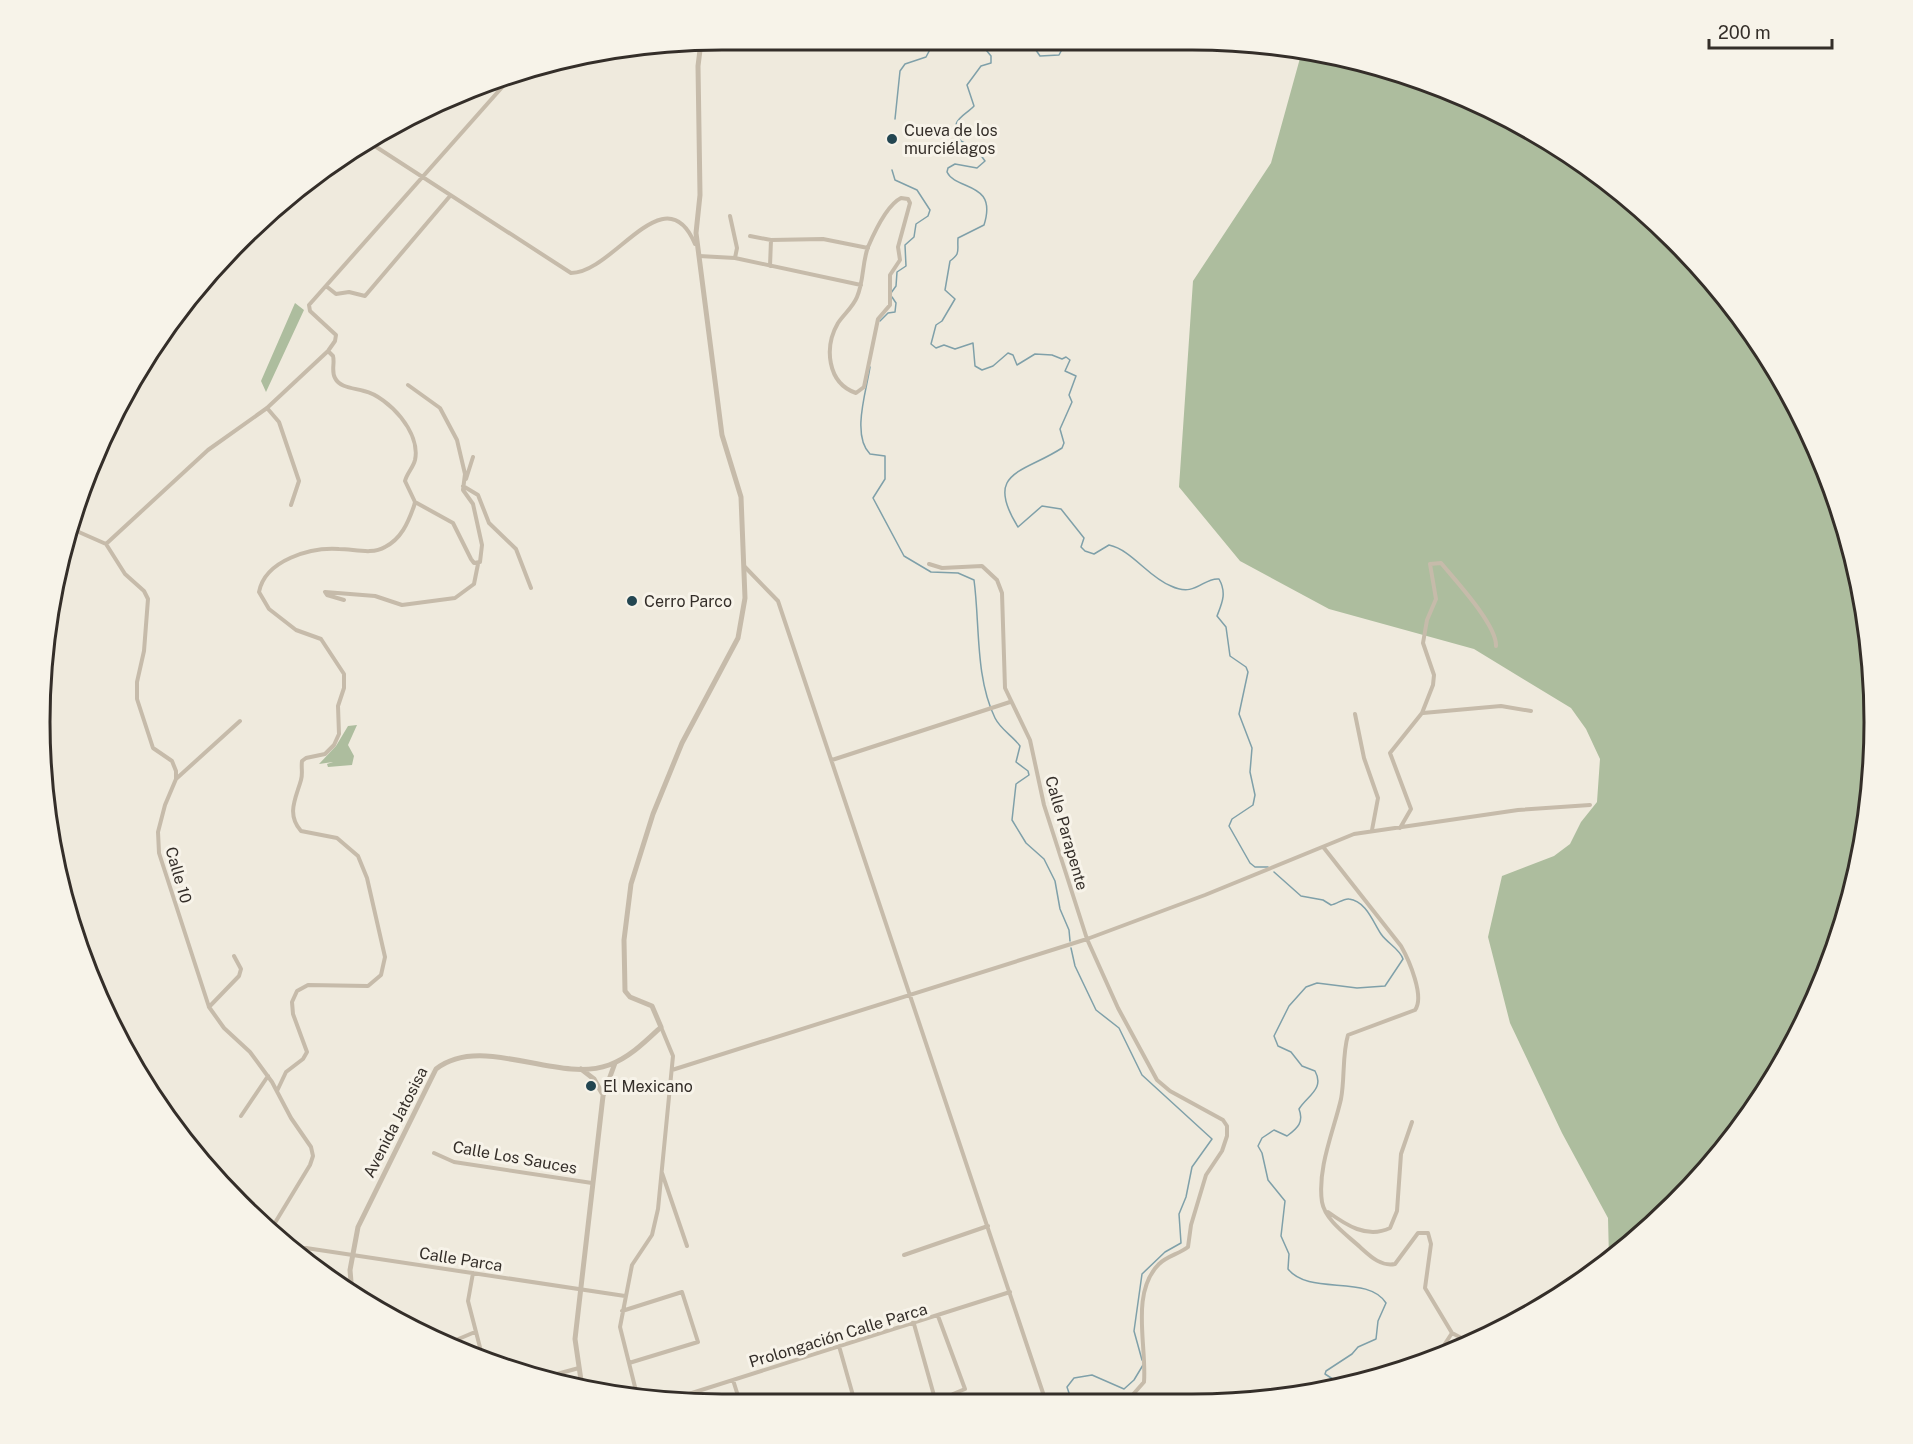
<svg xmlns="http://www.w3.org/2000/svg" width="1913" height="1444" font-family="'Public Sans',sans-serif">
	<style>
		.green { fill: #adbd9e }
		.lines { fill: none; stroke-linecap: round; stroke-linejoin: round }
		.stream { stroke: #7fa0a9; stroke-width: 1.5 }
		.minor { stroke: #c6bbaa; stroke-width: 4 }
		.tertiary { stroke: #c6bbaa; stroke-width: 5 }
		.poi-dot { fill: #234651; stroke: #f7f3e9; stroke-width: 2 }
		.labels { text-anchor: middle; stroke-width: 6; stroke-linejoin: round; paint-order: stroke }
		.poi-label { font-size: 16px; fill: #342e29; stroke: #f7f3e9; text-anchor: start }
		.street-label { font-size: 16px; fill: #342e29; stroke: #f7f3e9 }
		.rim { fill: none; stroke: #342e29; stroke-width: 3 }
	</style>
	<rect width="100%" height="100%" fill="#efeadd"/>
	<!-- green -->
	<path class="green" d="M1302,51L1368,62L1493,110L1607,180L1674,239L1759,342L1822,460L1861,588L1874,722L1861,855L1822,983L1759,1101L1674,1205L1609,1258L1608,1218L1562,1133L1510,1023L1488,937L1502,876L1554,856L1570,844L1581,822L1597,802L1600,759L1586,729L1571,708L1474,649L1329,609L1240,561L1179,487L1193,281L1271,163Z
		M295,303L304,310L266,392L261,381Z
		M357,725L348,745L354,756L352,765L328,767L327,764L333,762L319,764L336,746L348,726Z"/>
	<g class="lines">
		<!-- stream -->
		<path class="stream" d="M983,40L982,45L991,56V63L981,66L967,85L974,106C964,117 947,120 961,141L977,150L985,161L977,168L955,164L948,168L947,172C956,191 998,181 984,225L958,238C957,251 961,253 950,261L945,290L955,299L942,321L936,325L931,344L936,348L944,345L955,349L973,343L975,366L982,370L993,366L1008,353L1013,355L1017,365L1035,354L1052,355L1062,359L1066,357L1070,360L1065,371L1076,376L1069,395L1072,402L1060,429L1064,443L1062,448C1024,473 983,471 1018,527L1042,506L1061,509L1084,538L1081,547L1085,551L1094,554L1109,545C1132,550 1148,577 1171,586C1196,598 1203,577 1219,579C1227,593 1222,603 1217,616L1226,627L1230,656L1246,667L1248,672L1239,714L1252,748L1250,772L1255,795L1253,805L1232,819L1229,826L1250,863L1255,867H1268
			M1029,40L1040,56L1059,55L1067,40
			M895,119L900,71L905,64L926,57L935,40
			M891,293L896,286L897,272L906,266L905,245L914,237L916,224L928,216L930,210L917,190L895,180L892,170
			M880,321L888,313L895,312L896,303L892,297
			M870,367C867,389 851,435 870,454L885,456V479L873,498L904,556L931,572L958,573L974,580C980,624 975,677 995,718C1001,730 1013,736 1020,746L1016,762L1028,771L1029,775L1016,784L1012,820L1026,843L1044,859L1055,881L1060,909L1069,930L1070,941
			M1274,872L1301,896L1323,900L1331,905C1337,904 1344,898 1349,899C1366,901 1373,922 1381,934C1387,943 1400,949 1403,959L1385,986L1357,988L1317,983L1306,987L1289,1006L1274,1036L1278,1046L1291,1052L1302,1066L1315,1071C1325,1089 1307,1096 1299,1109C1304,1122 1298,1128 1287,1136L1274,1130L1262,1138L1258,1146L1262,1153L1268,1180L1285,1201L1281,1236L1289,1254L1288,1269C1309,1296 1368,1274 1386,1303L1378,1321L1376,1339L1358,1347L1352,1354L1326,1371L1325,1374L1342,1385
			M1071,948L1075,966L1096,1010L1119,1028L1142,1075L1212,1139L1192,1167L1186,1197L1179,1214L1181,1243L1165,1252L1142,1274L1134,1331L1142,1360
			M954,1396L973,1399
			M1071,1399L1067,1387L1074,1378L1092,1375L1124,1389L1134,1380L1143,1365"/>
		<!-- minor -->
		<path class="minor" d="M367,141L571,273C614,273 665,173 695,244
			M901,198L908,199L910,203L898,247L900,260L890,275V305L878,319L864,387L856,393C827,383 824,347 838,323C844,314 853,307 857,297C864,281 862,263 868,247C874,233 887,205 901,198Z
			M730,216L737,248L735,258L861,285
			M750,236L771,240L823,239L868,248
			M699,256L735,258
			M770,266L771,240
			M326,286L336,294L349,292L365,296L450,196
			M408,385L440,408L457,440L465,474L463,490L473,504L482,545L480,562L474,563L471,559L453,523L415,502
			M267,408L279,422L299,481L291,505
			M466,479L473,457
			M463,486L478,495L489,523L516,549L531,588
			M72,529L106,544L125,574L144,591L148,599L144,651L137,682V699L153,748L172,761L176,771V779L165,805L158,832L159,853L209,1007L224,1028L250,1052L272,1082L291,1118L311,1147L313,1156L310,1165L270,1231
			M106,544L208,450L267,408L328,351L335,341L336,335L310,311L309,305L512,76
			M929,564L942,568L982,566L997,580L1002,593L1005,688L1030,740L1044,805L1087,939L1118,1008L1157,1080L1170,1091L1223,1120L1227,1126V1136L1222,1151L1206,1175L1191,1225L1188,1247C1179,1254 1167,1256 1159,1264C1130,1293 1147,1346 1144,1382L1129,1399
			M745,567L778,601L1045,1399
			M344,600L327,595L325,592L375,596L402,605L455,598L474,584L478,564
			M1423,713L1501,706L1531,711
			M1355,714L1364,758L1378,798L1372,830
			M832,760L1010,702
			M176,779L240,721
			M1400,828L1411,809L1390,753L1422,713L1433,685L1434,675L1423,643L1427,620L1436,599L1430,564L1441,563C1455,580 1497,625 1496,646
			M1324,848L1401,946C1409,960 1425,997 1415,1010L1348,1035C1342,1055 1345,1078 1341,1099C1334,1130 1317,1168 1322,1202C1325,1220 1347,1235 1360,1247C1370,1256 1381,1267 1395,1264L1418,1233H1428L1431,1244L1425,1288L1452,1333L1467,1341
			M209,1007L239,976L241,969L234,956
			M672,1070L1087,939L1205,895L1354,834L1518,810L1590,805
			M277,1091L286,1072L303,1059L307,1052L293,1014L292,1002L297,991L308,985L368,986L381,975L385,957L367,878L358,856L337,838L301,831C286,814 296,798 301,780C303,774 301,768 302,761L306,758L325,754L334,745L339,734L338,706L344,688V674L321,639L296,630L269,609L259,592C265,560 311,547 339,549C354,549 372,555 385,547C401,539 408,523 414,506L415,502L405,481C407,473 413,468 415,460C421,433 389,397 364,391C354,388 340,388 335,378C331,371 335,363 333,356L328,351
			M241,1116L268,1076
			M434,1153L454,1162L592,1183
			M662,1173L687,1246
			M1328,1212C1346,1225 1367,1239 1390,1228L1397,1211L1401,1154L1412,1122
			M294,1250L306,1248L625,1296
			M904,1255L988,1226
			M473,1273L468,1301L483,1359
			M622,1311L682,1292L698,1342L629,1363
			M938,1316L965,1389L953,1394L949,1399
			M914,1324L935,1399
			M449,1343L475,1332
			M839,1346L854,1399
			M1437,1356L1452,1333
			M542,1378L579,1368
			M733,1380L739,1399
			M638,1399L620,1327L632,1265L652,1235L658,1209L673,1056L661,1027
			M673,1399L1010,1292"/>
		<!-- tertiary -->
		<path class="tertiary" d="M581,1069L594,1079L602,1093
			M352,1294L350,1270L358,1227L436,1069C482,1033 557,1084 609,1065C629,1058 646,1041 661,1027L652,1006L630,997L625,991L624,940L631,884L653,814L682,743L738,638L745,598L741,497L722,435L696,233L700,195L698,66L701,42
			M582,1387L575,1339L603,1096L615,1063"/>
	</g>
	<!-- markers -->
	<g class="poi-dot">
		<circle cx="892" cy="139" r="6"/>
		<circle cx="632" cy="601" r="6"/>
		<circle cx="591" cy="1086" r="6"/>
	</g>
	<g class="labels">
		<!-- poi labels -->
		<g class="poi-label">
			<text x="904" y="136">Cueva de los<tspan x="904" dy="18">murciélagos</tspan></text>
			<text x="644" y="607">Cerro Parco</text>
			<text x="603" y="1092">El Mexicano</text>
		</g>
		<!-- street labels -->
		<g class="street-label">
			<text transform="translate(1067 833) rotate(74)" y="6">Calle Parapente</text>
			<text transform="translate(179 875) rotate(74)" y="6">Calle 10</text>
			<text transform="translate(395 1122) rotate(-63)" y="6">Avenida Jatosisa</text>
			<text transform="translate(515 1157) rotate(10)" y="6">Calle Los Sauces</text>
			<text transform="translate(461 1259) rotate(9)" y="6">Calle Parca</text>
			<text transform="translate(838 1335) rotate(-17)" y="6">Prolongación Calle Parca</text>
		</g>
	</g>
	<!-- crop -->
	<path d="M0 0H1913V1444H0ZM722 50H1192A672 672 0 0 1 1864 722V722A672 672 0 0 1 1192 1394H722A672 672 0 0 1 50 722V722A672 672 0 0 1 722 50Z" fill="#f7f3e9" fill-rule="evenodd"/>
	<path class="rim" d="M722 50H1192A672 672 0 0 1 1864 722V722A672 672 0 0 1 1192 1394H722A672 672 0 0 1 50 722V722A672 672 0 0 1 722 50Z"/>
	<!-- scale -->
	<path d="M1709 39v9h123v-9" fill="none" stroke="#342e29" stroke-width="3"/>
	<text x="1718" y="39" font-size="18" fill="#342e29" stroke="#f7f3e9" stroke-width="4.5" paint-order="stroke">200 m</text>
</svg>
